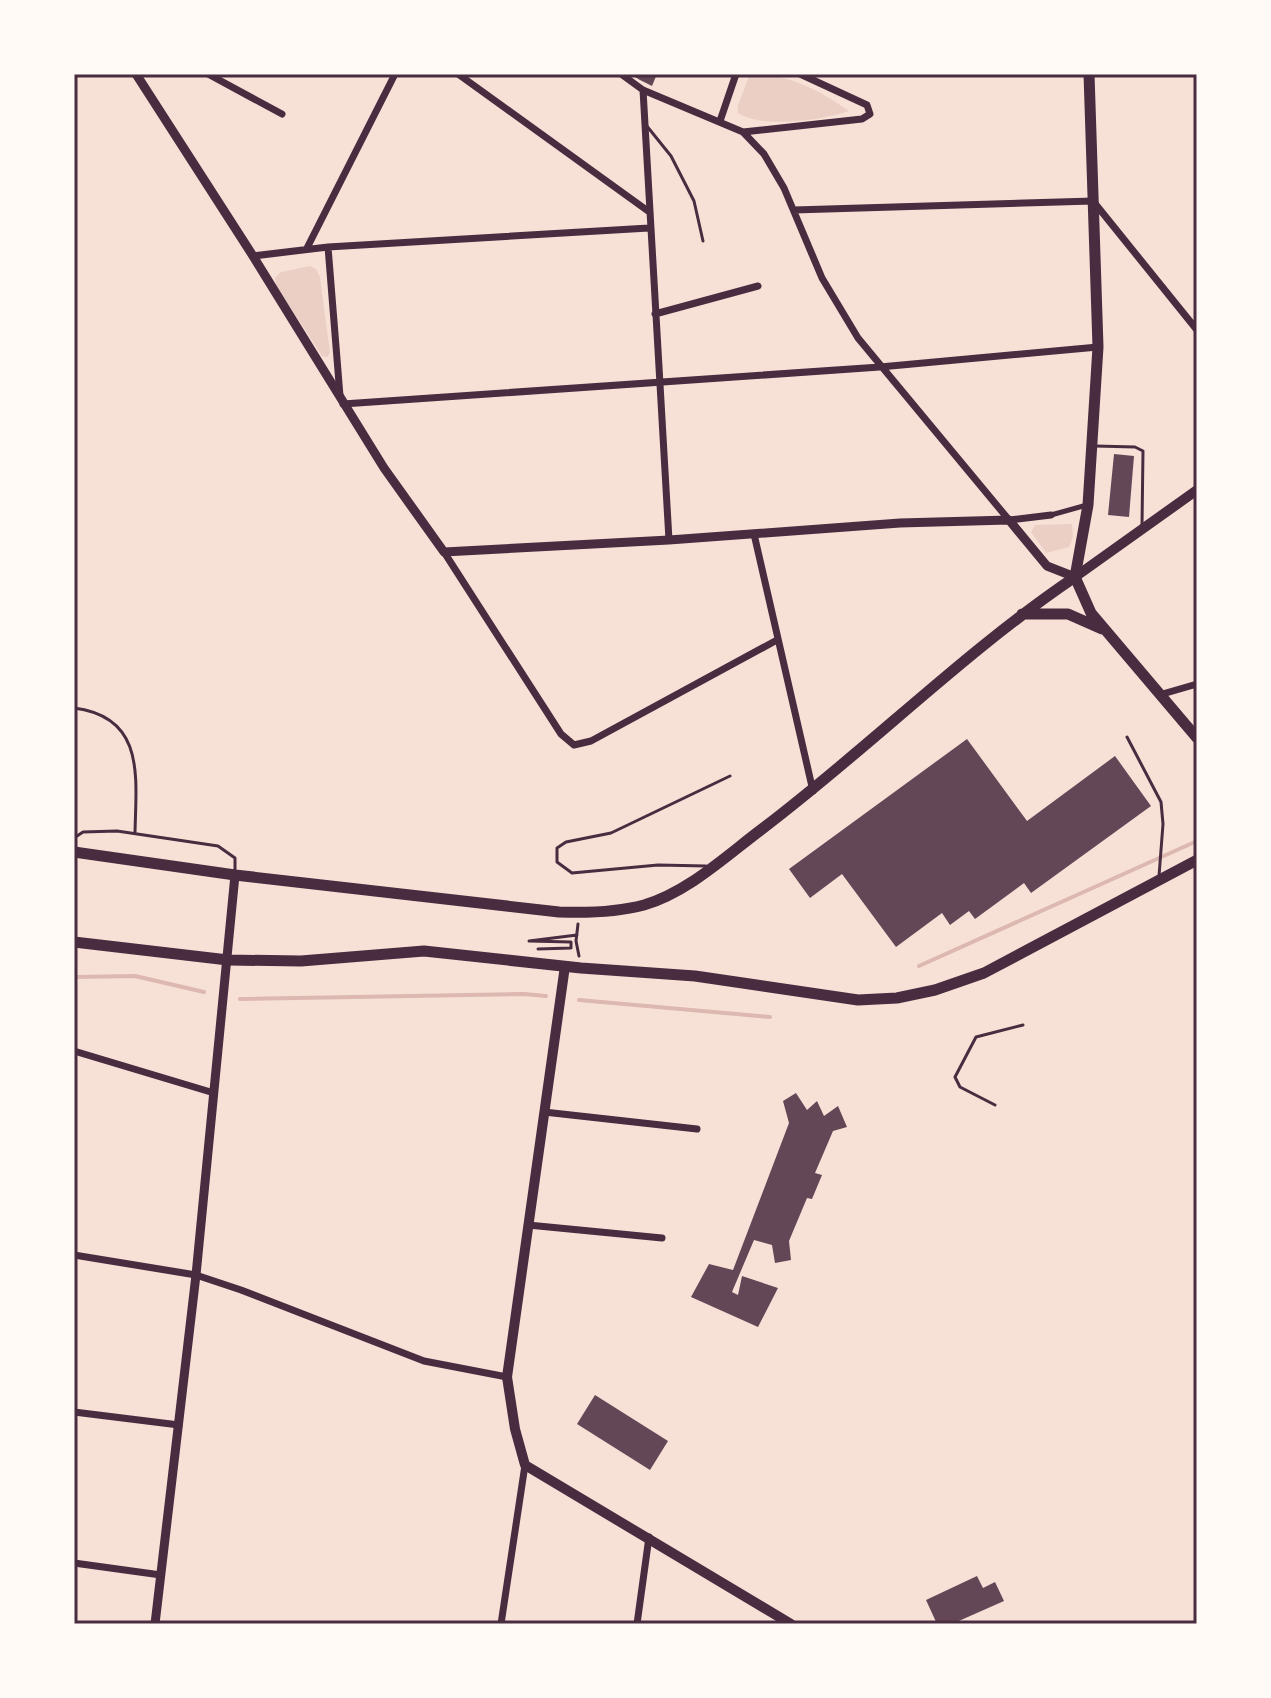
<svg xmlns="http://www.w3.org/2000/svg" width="1271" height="1698" font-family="Inter,sans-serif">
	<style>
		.green { fill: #ebcfc5 }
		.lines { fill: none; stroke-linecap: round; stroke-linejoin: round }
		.stream { stroke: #dcb8b0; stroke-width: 4 }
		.building { fill: #644757 }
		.path { stroke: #4a2c40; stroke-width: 3 }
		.service { stroke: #4a2c40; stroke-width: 3 }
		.pedestrian { stroke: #4a2c40; stroke-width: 5 }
		.minor { stroke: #4a2c40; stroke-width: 7 }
		.tertiary { stroke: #4a2c40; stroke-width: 9 }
		.secondary { stroke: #4a2c40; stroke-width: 10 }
		.primary { stroke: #4a2c40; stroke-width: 11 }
		.neatline { fill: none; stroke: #4a2c40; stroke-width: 3 }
	</style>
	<rect width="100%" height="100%" fill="#f7e1d7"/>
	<!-- green -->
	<path class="green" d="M750,74C788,74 818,89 849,111C822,120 763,129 738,113V105Z
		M310,266L316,269L320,277L330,353L327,357L322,356L276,285L275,278L281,272Z
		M1072,524L1073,537L1069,547L1046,553L1031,532L1035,525Z"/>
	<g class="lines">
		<!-- stream -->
		<path class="stream" d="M919,966L1197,841
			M74,977L135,976L204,992
			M240,999L524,994L546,996
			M579,1000L770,1017"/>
	</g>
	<!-- building -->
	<path class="building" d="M636,74H657L652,86L640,80L635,77Z
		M1114,454L1134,456L1129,517L1108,515Z
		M967,739L1027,821L1115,756L1151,806L1031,893L1024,883L975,919L969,911L950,925L942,913L896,947L842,874L810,898L789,869Z
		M796,1093L807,1110L817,1101L824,1116L838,1106L847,1127L833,1131L815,1173L822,1175L812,1199L807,1198L789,1241L791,1260L775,1263L772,1245L754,1240L732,1292L738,1295L742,1276L778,1288L758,1327L691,1297L709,1264L733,1270L789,1123L783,1101Z
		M595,1395L668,1441L650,1470L577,1424Z
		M977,1576L983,1588L995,1582L1004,1601L952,1624H937L926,1600Z"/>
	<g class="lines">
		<!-- path -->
		<path class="path" d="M578,924L576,941L579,956
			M538,949L571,948V942L529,941L577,935"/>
		<!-- service -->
		<path class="service" d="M646,125L671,156L694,201L703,241
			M1095,446L1135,447L1143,451L1142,526
			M74,708C146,717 136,778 135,833
			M1127,737L1161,802L1163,824L1159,876
			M74,838L83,832L117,831L218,846L235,858V872
			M706,866L658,865L572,873L557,862V848L566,842L611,833L730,776
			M995,1105L960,1087L955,1077L976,1037L1023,1025"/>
		<!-- pedestrian -->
		<path class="pedestrian" d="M1051,515L1087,505"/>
		<!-- minor -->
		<path class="minor" d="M208,74L282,114
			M458,74L648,211
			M621,74L643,90L743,132L764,154L784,188L822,278L858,338L1009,520L1051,515
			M643,90L669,540
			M720,121L736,74
			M743,132L862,119L870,114L867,105L800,74
			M794,210L1093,201L1197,330
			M328,247L340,396
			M307,248L395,74
			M253,256L328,247L649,228
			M655,314L758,286
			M343,404L880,367L1098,347
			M754,534L813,791
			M444,552L561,734L574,745L591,741L777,640
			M1159,695L1197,684
			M74,1051L214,1093
			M544,1112L697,1129
			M528,1225L662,1238
			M74,1255L196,1275L241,1290L424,1361L507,1377
			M74,1412L179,1425
			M74,1563L161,1575
			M501,1624L525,1465
			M637,1624L649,1537"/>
		<!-- tertiary -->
		<path class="tertiary" d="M136,74L253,256L384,468L444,552L669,540L900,523L1009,520L1047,566L1075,577
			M155,1624L196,1275L235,875"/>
		<!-- secondary -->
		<path class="secondary" d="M1075,577L1197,490
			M565,966L507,1377L515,1429L525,1465L791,1624"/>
		<!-- primary -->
		<path class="primary" d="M1075,577L1088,505L1098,347L1089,74
			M1075,577L1091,613L1197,738
			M1022,614H1068L1102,629
			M74,852L235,875L559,912C587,913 618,912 644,905C688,892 726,856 762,829C869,748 964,652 1075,577
			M74,942L228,960L301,961L424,951L581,968L695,976L858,1000L897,998L935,990L984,973L1197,860"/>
	</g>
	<!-- border -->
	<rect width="1271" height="1698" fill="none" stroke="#fffaf5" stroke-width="152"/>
	<rect x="76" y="76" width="1119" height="1546" class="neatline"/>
</svg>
